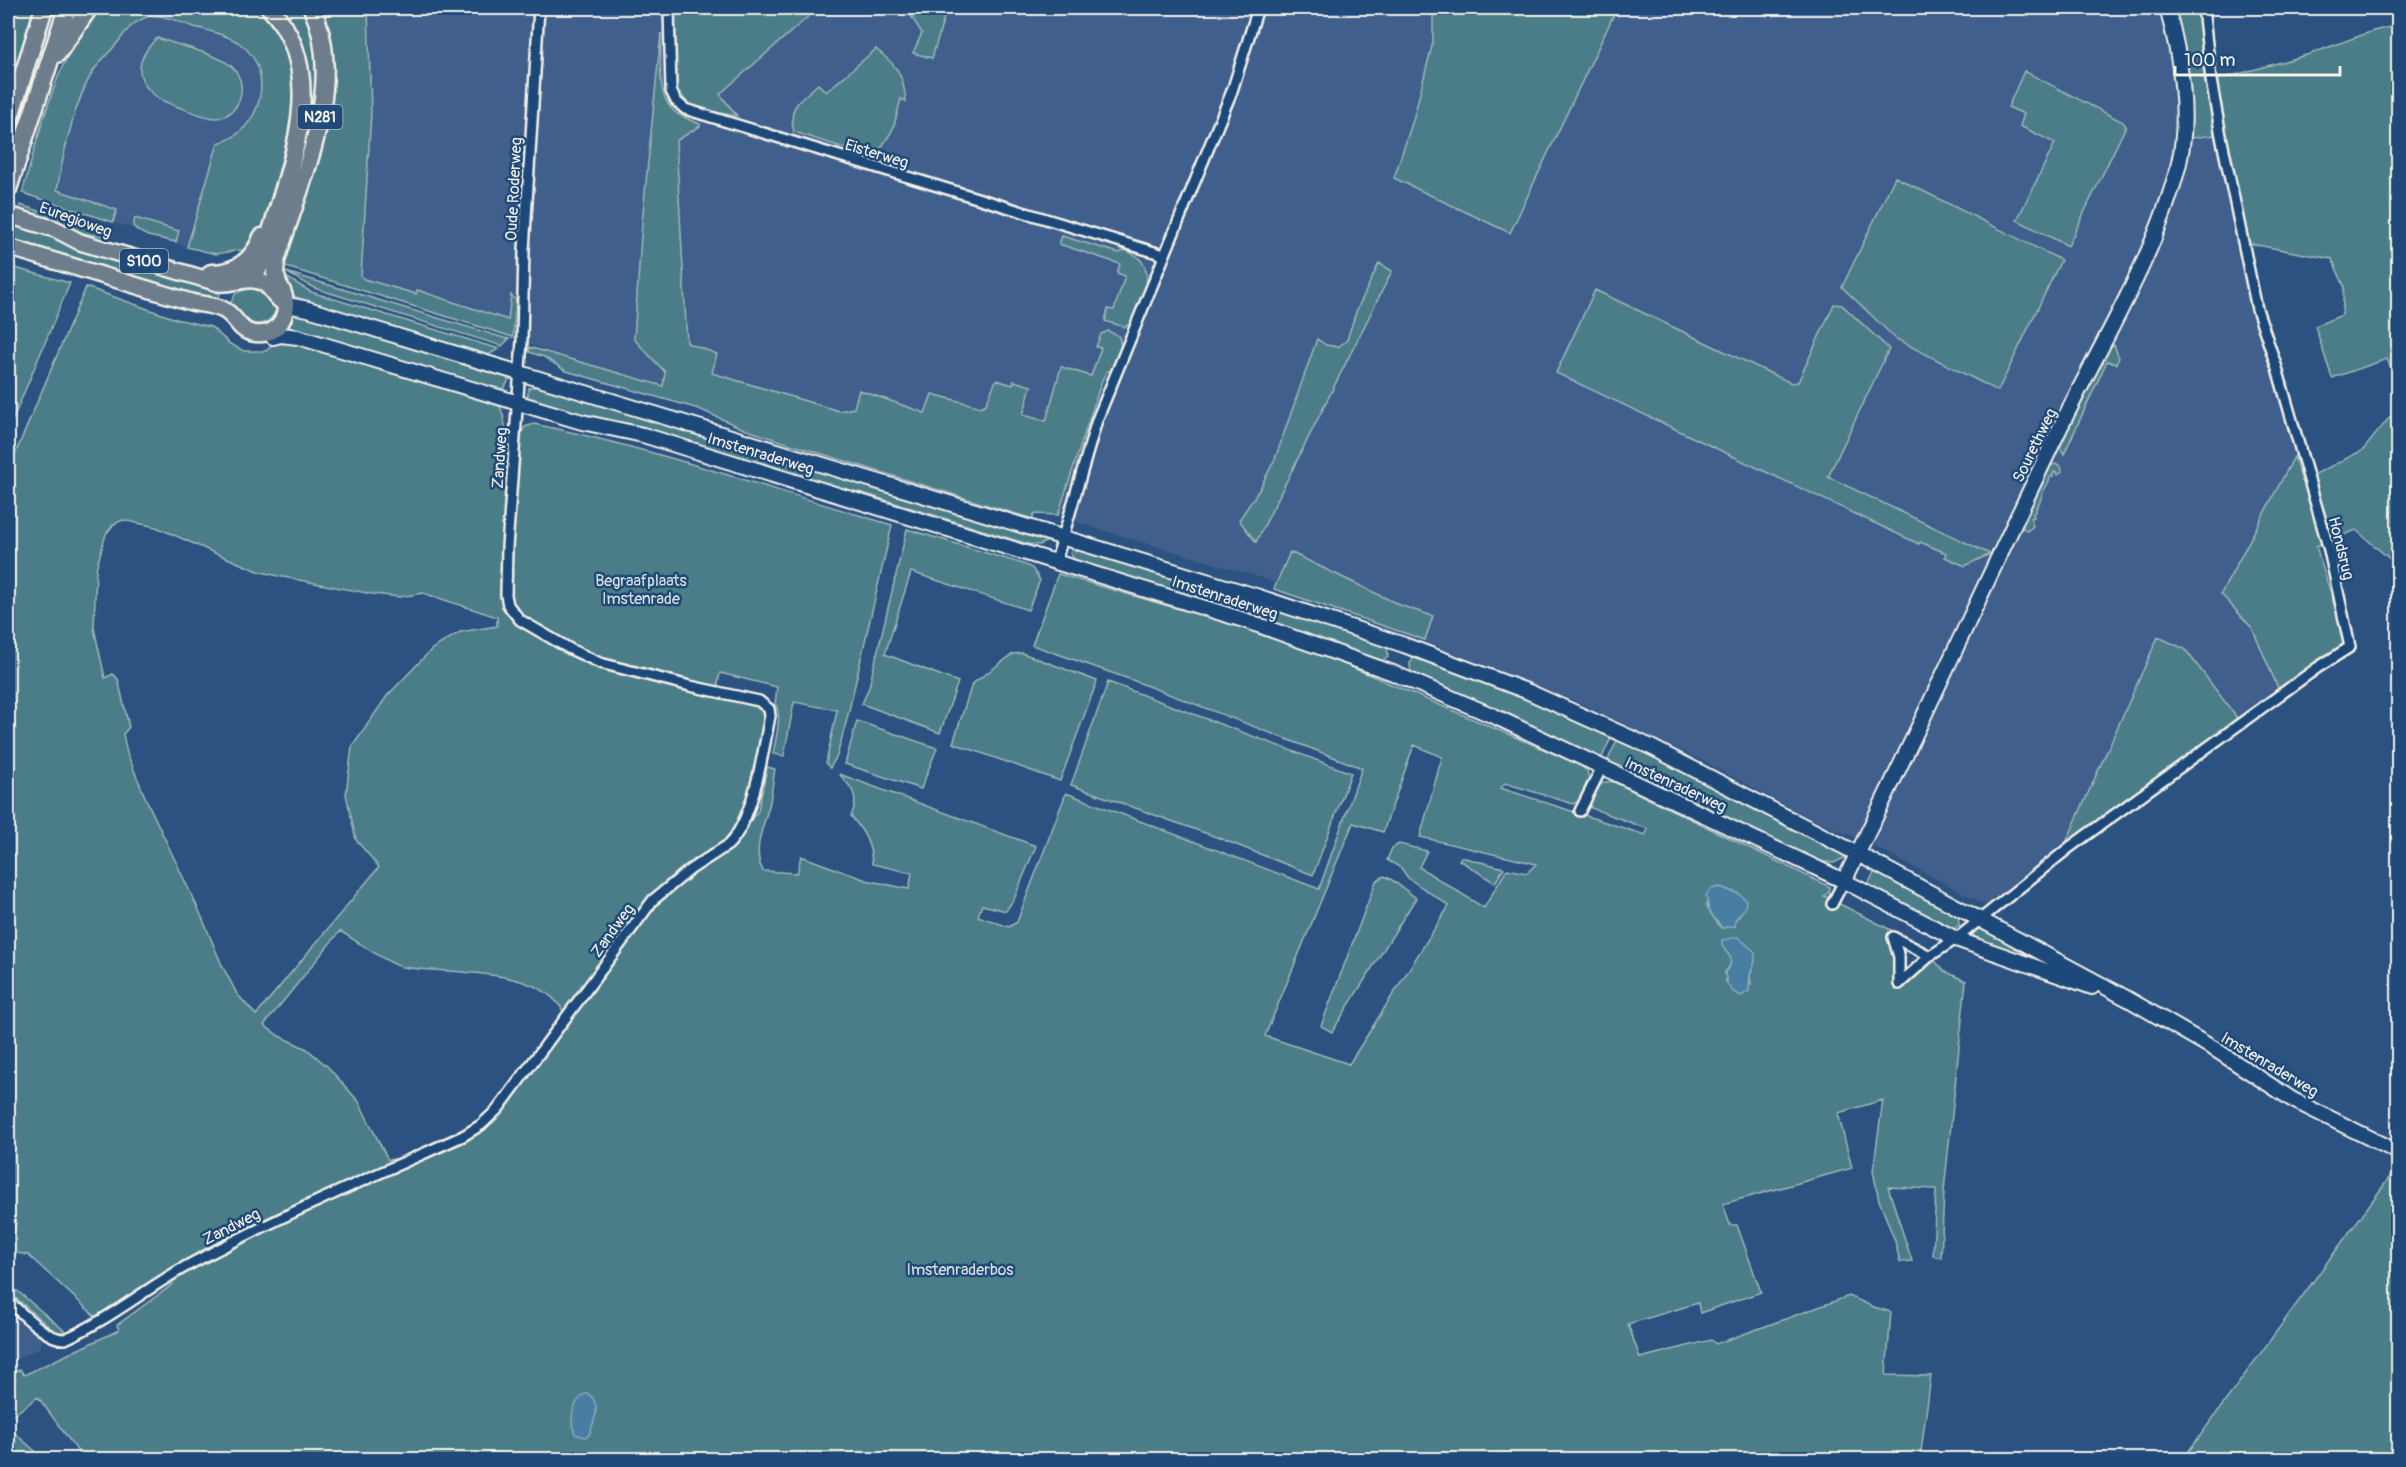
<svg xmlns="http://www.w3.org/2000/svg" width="2406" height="1467" font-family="Pangolin,sans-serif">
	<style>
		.built { fill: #3f5f8c; fill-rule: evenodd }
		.green { fill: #4b7d88; stroke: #a0b7b8; stroke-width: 1.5; fill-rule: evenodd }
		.water { fill: #467ea1; stroke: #8cacbd; stroke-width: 1.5 }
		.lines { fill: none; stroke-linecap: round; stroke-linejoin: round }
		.street-casing { stroke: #f4f1e8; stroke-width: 14 }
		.secondary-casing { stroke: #f4f1e8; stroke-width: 18 }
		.primary-casing { stroke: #f4f1e8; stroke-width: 20 }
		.highway-casing { stroke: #f4f1e8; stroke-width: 21 }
		.street { stroke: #1f4a7a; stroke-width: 9 }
		.secondary { stroke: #1f4a7a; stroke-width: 14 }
		.primary { stroke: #6d7d8c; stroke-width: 15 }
		.highway { stroke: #6d7d8c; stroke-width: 16 }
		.labels { text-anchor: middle; stroke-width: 5; stroke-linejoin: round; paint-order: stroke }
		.shield { fill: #1f4a7a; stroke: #b4bfc7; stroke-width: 1.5 }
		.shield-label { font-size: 15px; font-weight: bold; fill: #f4f1e8 }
		.street-label { font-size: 16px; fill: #f4f1e8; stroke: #1f4a7a }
		.park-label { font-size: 16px; fill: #dbe0da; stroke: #1f4a7a }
	</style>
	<rect width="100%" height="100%" fill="#2b5281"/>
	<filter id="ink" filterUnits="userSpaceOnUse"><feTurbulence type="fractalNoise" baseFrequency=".0167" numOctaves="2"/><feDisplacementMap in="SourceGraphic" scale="12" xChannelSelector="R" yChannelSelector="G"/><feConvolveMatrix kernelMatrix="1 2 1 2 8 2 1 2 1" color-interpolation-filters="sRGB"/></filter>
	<g filter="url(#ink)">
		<!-- built -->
		<path class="built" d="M356,8H2167L2184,139L2223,133L2294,457L2221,594L2252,628L2281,695L1989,907L1864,841L1817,822L1705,762L1570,699L1262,578L1102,530L318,276Z
			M152,15L182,22L238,42L251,54L259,71L261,87L259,107L251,123L229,140L218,143L187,247L113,222L117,210L57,190L62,158L84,90L93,72L121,38L124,32L136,22ZM157,38L195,50L231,66L145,85L140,71Z
			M8,1310L40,1337L42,1342L39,1348L8,1363Z"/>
		<!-- green -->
		<path class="green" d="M8,8H36L8,91Z
			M102,8H257C274,22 285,39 291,61C301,100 280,169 268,207C266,215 264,225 260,233C257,240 251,246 246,252L240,250L216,254L187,247L218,143C261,133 278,70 239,43C226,34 204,30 188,25C178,21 159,13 149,16C136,21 129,27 121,38C113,50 100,60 92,73C74,104 63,155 57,190L117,210L113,222L22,193C39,136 57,48 102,8Z
			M278,8H305L318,50L316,107L286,220L307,108Z
			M318,8H368L371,113L361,276L364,279L416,294L417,290L508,320L511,295L516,300L513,337L283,266L318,143Z
			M673,8H818L720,94L737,116L697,109L685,100L676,87Z
			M906,8H947L932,58L913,53L922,33Z
			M1433,8H1617L1510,233L1394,178L1413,120L1433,42Z
			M2167,8H2199L2213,81L2310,54L2373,31L2398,25V384L2387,359L2332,378L2315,326L2342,315L2344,286L2332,259L2246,243L2248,240L2223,134L2183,139Z
			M661,33C662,58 654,99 678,114C685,118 693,121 700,124V126L676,141L687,343L717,354L712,373L839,411L854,408L859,390L925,413L932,394L981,407L986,404L996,380L1013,385L1014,381L1031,386L1023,415L1046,421L1061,367L1091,376L1101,348L1096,347L1101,334L1108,331L1119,336L1121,346L1112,370L1106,372L1102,380L1058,515L1034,514L1033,519L774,439L744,429L699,409L566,371L544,357L529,352V347L663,386L665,372L634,339L642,222Z
			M157,38C175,44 216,54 230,65C250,81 242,116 216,118C205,118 170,104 159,99C133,80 135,59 157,38Z
			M876,49C897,66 903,73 906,101L901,99L893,129L880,150L863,154L794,132C787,105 800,101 818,84L826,92Z
			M2024,71L2123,122L2126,126L2068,246L2017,220L2055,143L2020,126L2024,114L2008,107Z
			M1895,177L2061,260L1998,391L1896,339L1842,287Z
			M20,205L112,233V235C93,241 39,218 18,212Z
			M135,218L179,231L176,242L148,236L138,231L133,226Z
			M14,224L186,276L221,290L217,301L183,293L10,240Z
			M1062,236L1119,253L1125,250C1161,263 1145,300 1130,324L1124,327L1105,321L1108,309L1114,310L1125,276L1117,273L1120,264L1059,244Z
			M1379,263L1392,271L1256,542L1239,520L1259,490L1275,459L1317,339L1326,345L1338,347L1347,340L1356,312Z
			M8,266L70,283L8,431Z
			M286,272L504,338L509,339L502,346L314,288Z
			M281,274L311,292L499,349L486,356L377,326L350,314L296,297L291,293Z
			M86,287L176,319L211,327L230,344L244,351H266L275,342L293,341L497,402C518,425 502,562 500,598L511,619L568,651L757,702C767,711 768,718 769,731L733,843L758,811L767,767L775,769C773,780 772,791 770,802C765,824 751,849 763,871L797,873L801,856L866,880L909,889L912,873L872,864C871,843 864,832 851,816C860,797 852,787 839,774L1036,846L1014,899L1006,911L982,905L978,916L1009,927L1017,922L1066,793L1319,889L1362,768L1132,680L1032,645L1058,574L1237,626L1337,661L1580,765L1587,771L1589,778L1579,801L1573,804L1505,783L1501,788L1645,835L1648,829L1591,808C1588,795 1600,779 1614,782L1830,887L1829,892L1824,896L1895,932L1892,948L1913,978L1925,965L1935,961L1944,971L1966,981L1944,1191L1941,1258L1933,1256L1936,1189L1888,1187L1912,1261L1900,1262L1895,1241L1879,1200L1873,1171L1883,1100L1838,1113L1852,1168L1723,1204L1730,1225H1737L1761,1292L1700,1313L1698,1303L1628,1324L1640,1358L1711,1340L1716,1344L1849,1296L1874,1307L1891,1312L1886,1375L1931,1376L1920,1459L84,1460L38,1397L12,1416L8,1412V1375L20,1369L24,1375L119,1330L117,1325L173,1284L166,1275L96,1317L28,1255L11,1252L16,1222L8,1215V471ZM123,520L156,527L210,551L258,571L278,576L372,594L400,597L423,593L497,617V626L460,632L432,649L387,696L352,747L346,794L356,840L379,867L256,1015L237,994L221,963L201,915L146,799L127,753L123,734L129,727L118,679L113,674L105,678L94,628L96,569L106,534L114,524ZM1414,745L1442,757L1420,837L1536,864L1527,873L1507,869L1484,908L1419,867L1427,851L1399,844L1392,848L1387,860L1401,868L1408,878L1449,906L1349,1064L1265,1036L1353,823L1383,832ZM1728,890L1739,894V916L1735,920V926L1721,928L1709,911L1706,903ZM340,931C354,939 389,965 403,967C449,975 541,965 564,1013L494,1108L475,1125L447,1141L410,1156L388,1160L359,1102L328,1067L307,1049L279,1036L264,1025ZM1723,946L1755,961L1750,975L1751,984L1726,982L1725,972L1730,966L1731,958Z
			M250,288L260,292L277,309C272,321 262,326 249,323L230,304L236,293Z
			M1595,290L1791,383L1798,382L1834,304L1842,305L1889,349L1828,477L1990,554L1965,566L1945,557L1946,553L1920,542L1919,544L1556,373Z
			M291,311L508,376V382L504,388L496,389L371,352L282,331Z
			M2114,345L2119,358L2116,364L2107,361L2064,454L2060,447L2061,442L2107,348Z
			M539,386L707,437L757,448L1048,541L1039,545L1028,544L863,493L811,483L527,399L529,388Z
			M2398,407V566L2356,530L2316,546L2347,646L2281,695L2252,628L2221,594L2294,457L2302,481L2363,450Z
			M534,424C656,449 773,490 892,525L847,719L837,756L830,768L826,763L837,710L794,702L784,756L773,754C775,740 783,716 775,704L777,687L720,673L717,689L609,663L528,625L512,603L510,587L518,438L525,427Z
			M2055,464L2061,466L2062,472L2058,475L2056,472L2053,473V476L2050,477C2049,486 2045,486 2043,492C2040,500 2042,500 2036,508V511L2033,513L2034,517L2031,518L2033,526L2027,531L2023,528L2022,525L2050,466Z
			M907,529L1023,564L1032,568L1040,580L1028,610L911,572L885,654L958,682L940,733L862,704L869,687Z
			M1072,546L1253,599L1246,616L1076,562L1070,553Z
			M1290,552L1402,606L1433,616L1425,640L1274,589Z
			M1257,600L1387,645L1388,657L1379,663L1251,618Z
			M2158,637L2185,649L2238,719L2064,847Z
			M1022,653L1097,681L1060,781L953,743L972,684L1013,654Z
			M1422,655L1613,733L1600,762L1411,675L1410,663L1415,657Z
			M1108,682L1351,773L1313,875L1219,838L1071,785Z
			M857,721L937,748L921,789L845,764Z
			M1619,736L1844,852V858L1834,863L1816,861L1703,806L1658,789L1606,764Z
			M1461,857L1504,868L1495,883L1459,860Z
			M1876,869L1953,911L1958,916L1959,925L1953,930L1866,888Z
			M1384,876L1392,880L1416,898L1332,1032L1321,1026L1376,881Z
			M1983,928L2055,966L2054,968L1973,939L1974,931Z
			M2398,1172V1459H2183L2392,1174Z
			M8,1283L66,1332H52L47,1325L8,1291Z
			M8,1427L44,1459H8Z"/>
		<!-- water -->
		<path class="water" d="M1720,887L1739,894L1746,900L1745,908L1735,920V926L1722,928L1709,911L1706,895L1711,889Z
			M1738,937L1755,952V961L1750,975L1749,991L1741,996C1729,991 1726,984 1725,972L1730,966L1731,958L1722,946V940Z
			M585,1394H589C602,1405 594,1421 589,1435L585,1437L575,1434C569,1420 572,1403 585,1394Z"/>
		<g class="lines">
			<defs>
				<path id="street" d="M669,8L671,91L676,101L685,109L1164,255
					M1056,561L1097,420L1232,91L1258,8
					M1580,811L1602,767
					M1832,904L1844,881
					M1893,937L1899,957V984
					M1893,937L1930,956
					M1899,984L1930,956L1956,939L2070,847L2317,668L2350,647L2329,550L2277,368L2257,309L2221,136L2211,80L2203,8
					M8,1301C21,1312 48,1341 65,1339C111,1319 150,1285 194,1262C282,1215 373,1176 463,1136L481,1125L498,1109L653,900L691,869L728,845C754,820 763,751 770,716L769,709L759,701L690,686L600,663L570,649L520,620L508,605L506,595L507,547L522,341L524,250L539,8"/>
				<path id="secondary" d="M287,305L308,309L1256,596L1404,645L1529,692L1651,747L1858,854L2128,999L2216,1050L2293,1100L2398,1152
					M273,337L281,335L298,337L582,422L643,435L1247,621L1393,673L1496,717L1844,881L1956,939L2092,987
					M1844,881C1918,733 1986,581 2058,432C2100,344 2155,259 2179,163C2190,116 2180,53 2167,8"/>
				<path id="primary" d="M8,215L55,229L80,242L218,283C234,285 250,274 265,284C272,289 275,297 282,302
					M8,247L191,302C203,305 218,305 227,312C237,319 239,330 252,333C282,339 295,306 278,283"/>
				<path id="highway" d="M57,54L89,8
					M8,123L44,8
					M8,189L67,8
					M211,273C236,273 253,261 262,237
					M248,279L258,270L263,259C283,181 335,78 270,8
					M278,283L275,273L276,261C299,183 348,87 312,8"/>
			</defs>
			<!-- street casing -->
			<use href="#street" class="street-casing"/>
			<!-- secondary casing -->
			<use href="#secondary" class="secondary-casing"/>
			<!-- primary casing -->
			<use href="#primary" class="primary-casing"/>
			<!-- highway casing -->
			<use href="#highway" class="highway-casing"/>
			<!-- street -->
			<use href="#street" class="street"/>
			<!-- secondary -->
			<use href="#secondary" class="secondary"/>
			<!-- primary -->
			<use href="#primary" class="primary"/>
			<!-- highway -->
			<use href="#highway" class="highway"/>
		</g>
	</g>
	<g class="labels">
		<!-- shield labels -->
		<g class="shield">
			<rect x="297.5" y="105" width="45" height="24" rx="4.5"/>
			<rect x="120" y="249" width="48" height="24" rx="4.5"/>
		</g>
		<g class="shield-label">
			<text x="320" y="122">N281</text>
			<text x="144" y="266">S100</text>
		</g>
		<!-- street labels -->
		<g class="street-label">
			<text transform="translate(877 153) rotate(17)" y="6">Eisterweg</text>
			<text transform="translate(513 189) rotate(-87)" y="6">Oude Roderweg</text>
			<text transform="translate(76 219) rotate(20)" y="6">Euregioweg</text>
			<text transform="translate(2034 445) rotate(-64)" y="6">Sourethweg</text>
			<text transform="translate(761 453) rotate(17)" y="6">Imstenraderweg</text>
			<text transform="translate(499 458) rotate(-86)" y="6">Zandweg</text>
			<text transform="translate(2342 548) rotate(76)" y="6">Hondsrug</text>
			<text transform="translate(1225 597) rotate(18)" y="6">Imstenraderweg</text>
			<text transform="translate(1676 784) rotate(25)" y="6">Imstenraderweg</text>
			<text transform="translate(612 930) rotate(-54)" y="6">Zandweg</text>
			<text transform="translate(2270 1064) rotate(31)" y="6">Imstenraderweg</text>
			<text transform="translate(231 1226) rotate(-27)" y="6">Zandweg</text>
		</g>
		<!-- park labels -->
		<g class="park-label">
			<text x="641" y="586">Begraafplaats<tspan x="641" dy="18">Imstenrade</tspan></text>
			<text x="960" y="1275">Imstenraderbos</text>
		</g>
	</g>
	<!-- margin -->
	<rect width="2406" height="1467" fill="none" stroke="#1f4a7a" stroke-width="30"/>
	<rect x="15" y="15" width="2376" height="1437" fill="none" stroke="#f4f1e8" stroke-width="2" filter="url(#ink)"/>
	<!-- scale -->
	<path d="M2175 66v9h165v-9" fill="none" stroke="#f4f1e8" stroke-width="3"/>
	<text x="2184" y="66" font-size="18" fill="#f4f1e8" stroke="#1f4a7a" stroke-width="4.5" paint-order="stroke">100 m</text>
</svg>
